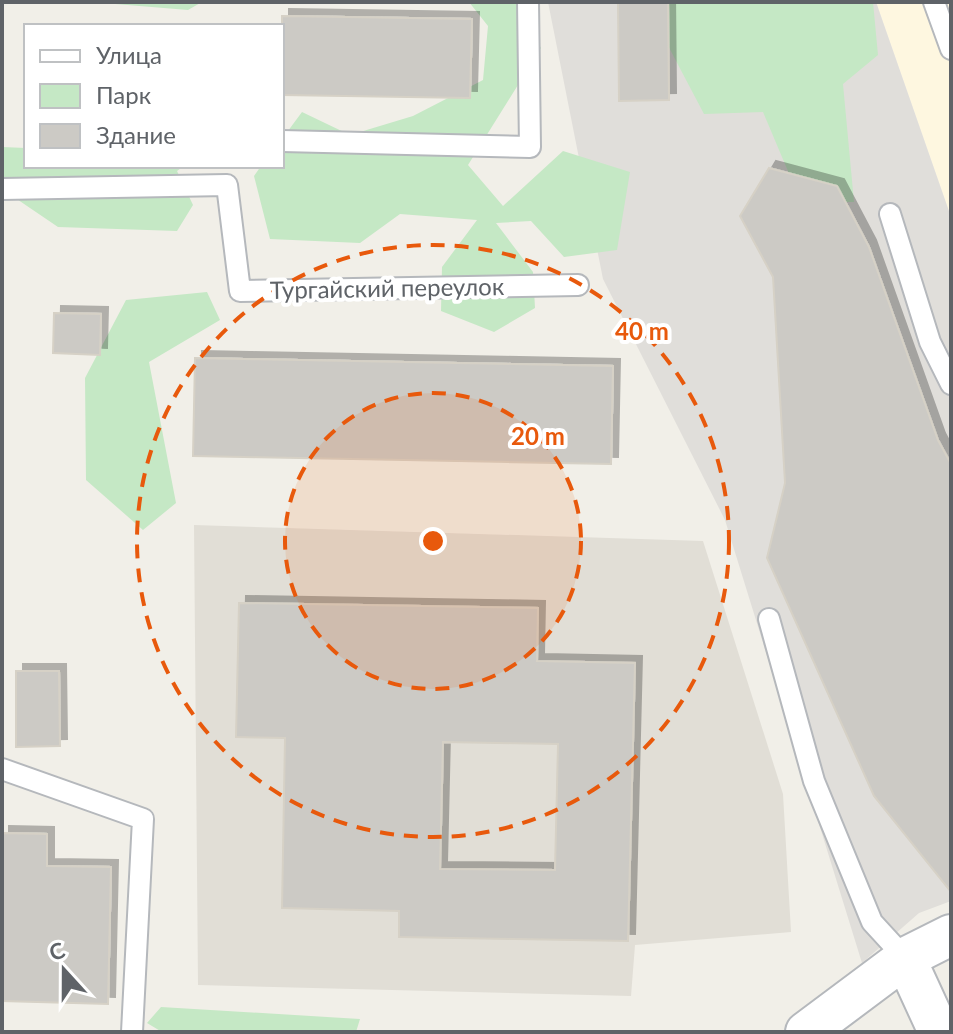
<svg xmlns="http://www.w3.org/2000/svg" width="953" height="1034" font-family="Lato,sans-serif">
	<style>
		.commercial { fill: #fef7e0 }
		.industrial { fill: #e0deda }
		.education { fill: #e1ded6 }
		.green { fill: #c5e8c5 }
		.building { fill: #cccac5; stroke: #d6d1c6; stroke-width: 2; fill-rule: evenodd; filter: url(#shadow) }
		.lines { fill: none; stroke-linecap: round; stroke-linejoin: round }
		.service-casing { stroke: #b5b8bc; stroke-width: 24 }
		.minor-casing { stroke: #b5b8bc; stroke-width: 44 }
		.service { stroke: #fff; stroke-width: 20 }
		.minor { stroke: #fff; stroke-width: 40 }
		.ring { fill: none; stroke: #e8590c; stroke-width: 4; stroke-dasharray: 14 10 }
		.labels { text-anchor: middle; stroke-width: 8; stroke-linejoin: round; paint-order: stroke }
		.street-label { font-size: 24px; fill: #5f6368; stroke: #fff }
		.centre { fill: #e8590c; stroke: #fff; stroke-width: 4 }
		.ring-label { font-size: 24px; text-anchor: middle; font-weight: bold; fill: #e8590c; stroke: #fff; stroke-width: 8; stroke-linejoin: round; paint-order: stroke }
	</style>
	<defs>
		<filter id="shadow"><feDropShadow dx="7" dy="-7" stdDeviation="0" flood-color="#0004"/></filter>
	</defs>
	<rect width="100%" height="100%" fill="#f1efe8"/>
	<!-- commercial -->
	<path class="commercial" d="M876,2H951V217Z"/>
	<!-- industrial -->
	<path class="industrial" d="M548,2H876L951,217V901L919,913L862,963L725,520L603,279Z"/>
	<!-- education -->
	<path class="education" d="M194,525L703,541L783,794L791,932L635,945L631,996L198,985Z"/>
	<!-- green -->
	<path class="green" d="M91,2H202L188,10Z
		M469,2H516L541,48L468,165L503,206L563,151L630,172L617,250L564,257L531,221L496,223L533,272L535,308L494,332L441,311L442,267L477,220L400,214L360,243L270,239L254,176L261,166H282V139L302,112L350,135L413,116L483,80L488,26Z
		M645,2H873L878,55L843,84L854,202H801L763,112L704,114Z
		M2,147L26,148V166H184L177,171L193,205L177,231L58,227L2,189Z
		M207,292L220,320L149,362L176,503L143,530L86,480L85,378L126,300Z
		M161,1007L360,1019L356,1032H162L147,1023Z"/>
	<!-- building -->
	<path class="building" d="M618,2H668L669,100L619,101Z
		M282,16L472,19L470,98L282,95Z
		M769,168L837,186L869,247L938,440L951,464V892L874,796L767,558L785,483L773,277L740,216Z
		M54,313L101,314L100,355L53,353Z
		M195,358L613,366L611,464L193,456Z
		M239,603L538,608L537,661L635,663L628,941L399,937V911L282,908L285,738L236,737ZM443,742L558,744L555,870L440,869Z
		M16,671H59L60,746L16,747Z
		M2,833L47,834V866L111,867L108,1004L2,1001Z"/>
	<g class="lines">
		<defs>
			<path id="service" d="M934,2L951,49
				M282,141L530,147L528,2
				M2,189L227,185L240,291L578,285
				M890,214L930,342L951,384
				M769,619L814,781L872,922L905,958
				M2,769L143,819L132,1032"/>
			<path id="minor" d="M905,958L939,1032
				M806,1032L905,958L951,935"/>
		</defs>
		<!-- service casing -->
		<use href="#service" class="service-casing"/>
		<!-- minor casing -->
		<use href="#minor" class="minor-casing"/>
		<!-- service -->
		<use href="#service" class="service"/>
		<!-- minor -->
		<use href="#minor" class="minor"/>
	</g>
	<!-- distance rings -->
	<circle cx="433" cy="541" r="148" fill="#e8590c" fill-opacity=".12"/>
	<g class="ring">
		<circle cx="433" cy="541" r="148"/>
		<circle cx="433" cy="541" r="296"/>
	</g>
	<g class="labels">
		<!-- street labels -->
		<g class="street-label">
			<text transform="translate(387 289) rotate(-1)" y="8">Тургайский переулок</text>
		</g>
	</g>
	<circle cx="433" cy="541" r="12" class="centre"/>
	<g class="ring-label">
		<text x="642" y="340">40 m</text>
		<text x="538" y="445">20 m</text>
	</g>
	<!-- border -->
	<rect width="953" height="1034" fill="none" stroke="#5f6368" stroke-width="8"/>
	<!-- legend -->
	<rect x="24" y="24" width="260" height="144" fill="#ffffff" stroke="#bfc1c3" stroke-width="2"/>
	<rect x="40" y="50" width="40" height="12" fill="#ffffff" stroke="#bfc1c3" stroke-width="2"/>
	<text x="96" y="64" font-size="24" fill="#5f6368">Улица</text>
	<rect x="40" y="84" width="40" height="24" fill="#c5e8c5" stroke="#bfc1c3" stroke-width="2"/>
	<text x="96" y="104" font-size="24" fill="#5f6368">Парк</text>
	<rect x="40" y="124" width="40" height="24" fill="#cccac5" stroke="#bfc1c3" stroke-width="2"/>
	<text x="96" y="144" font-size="24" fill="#5f6368">Здание</text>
	<!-- north arrow -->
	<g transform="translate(64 970) rotate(339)" stroke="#ffffff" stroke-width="6" paint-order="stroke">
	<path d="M0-6L14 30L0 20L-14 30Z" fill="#5f6368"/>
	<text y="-12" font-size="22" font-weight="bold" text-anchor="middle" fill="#5f6368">С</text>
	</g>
</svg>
